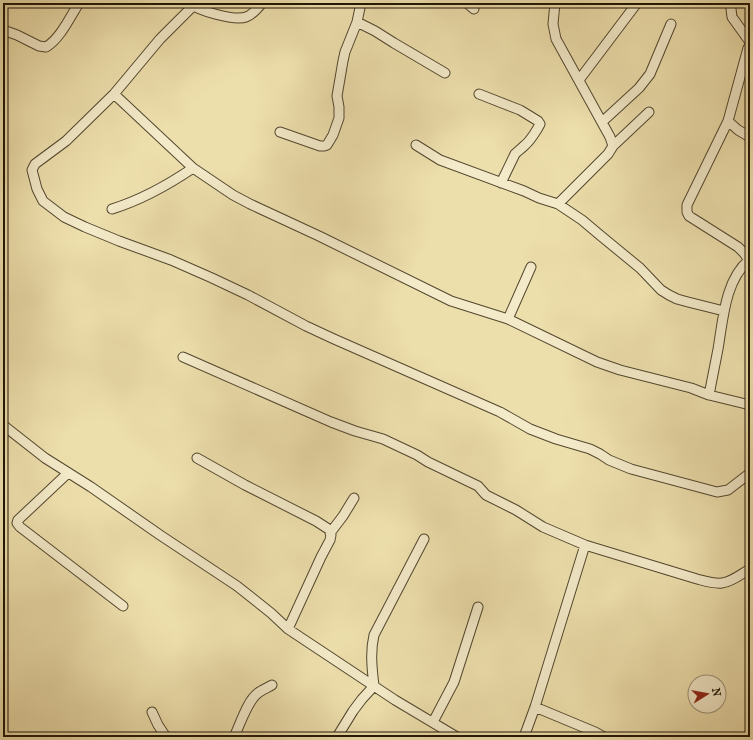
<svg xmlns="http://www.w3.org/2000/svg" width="753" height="740" font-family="'IM FELL French Canon',serif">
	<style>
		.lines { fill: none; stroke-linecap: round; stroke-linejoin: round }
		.minor-casing { stroke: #52472e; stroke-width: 11 }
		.minor { stroke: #f3eac9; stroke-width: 9 }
	</style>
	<rect width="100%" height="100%" fill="#eddfac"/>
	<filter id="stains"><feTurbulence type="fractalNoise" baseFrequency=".005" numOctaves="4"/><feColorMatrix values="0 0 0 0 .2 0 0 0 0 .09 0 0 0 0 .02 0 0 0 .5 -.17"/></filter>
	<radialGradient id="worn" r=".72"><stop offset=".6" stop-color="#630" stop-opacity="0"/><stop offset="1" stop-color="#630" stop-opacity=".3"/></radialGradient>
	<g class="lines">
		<defs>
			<path id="minor" d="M189,3C199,11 234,21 246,17C252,15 258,8 262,3
				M467,3L474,9
				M555,3L553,24L556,39L610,137L613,146L608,154L558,204
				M193,6L160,39L114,94L66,141L35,164L32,170L37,189L43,201L64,217L85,227L119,241L171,260L212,278L248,295L306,326L334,339L500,412L530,429L556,439L590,449L600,454L609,460L631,469L717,492L728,490L750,473
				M731,9L732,17L750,42
				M357,22L375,31L394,43L445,73
				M3,30L17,35L39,46L46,47C60,39 70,17 79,3
				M750,45L748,48L728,121L687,205V212L689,216L738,247L744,253L750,262
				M579,80L637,3
				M114,94L193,168
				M479,94L520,110L538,121L540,124C537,130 530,141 525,145C521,149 518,151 515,154L501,183
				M728,121L738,130L750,137
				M602,122L639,88L650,74L671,24
				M280,132L320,146H324L327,145L333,135L339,118V107L337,96L343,61L345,52L357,22L361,3
				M416,145L440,160L524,191L539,198L558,204L582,220L601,236L640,268L661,290L669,295L677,299L688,302L724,311
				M613,146L649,112
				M112,209C141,200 168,185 193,168L233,195L250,204L319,236L451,301L508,319L597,362L620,370L691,388L709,395L750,405
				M508,319L531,267
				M183,357L331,422L355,431L383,439L417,455L428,462L478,486L486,495L516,510L543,527L585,545
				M709,395C712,380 715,364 718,349C723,320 725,280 749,260
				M3,425L45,458L91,487L160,535L237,586L271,613L288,629L395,700L457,737
				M197,458L245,485L316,521L330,530L331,535L330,540L321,557L288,629
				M68,473L18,520L17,523L20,527L123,606
				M330,533L343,516L354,498
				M535,707L595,732L604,737
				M152,712L158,725L166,737
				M433,722L454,682L478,607
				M234,737C240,725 247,701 258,693C262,690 267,688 272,685
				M337,737L353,711L362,699L374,686C372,669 370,652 374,635L424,539
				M524,737L535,707L585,545L697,579C705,581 714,584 722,583C732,582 741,574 750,569"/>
		</defs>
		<!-- minor casing -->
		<use href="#minor" class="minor-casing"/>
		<!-- minor -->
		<use href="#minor" class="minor"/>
	</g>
	<!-- margin -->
	<rect width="753" height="740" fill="none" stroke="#eddfac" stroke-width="16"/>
	<rect x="4" y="4" width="745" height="732" fill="none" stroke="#1f1404" stroke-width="2"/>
	<rect x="8" y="8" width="737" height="724" fill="none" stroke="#1f1404"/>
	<!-- north arrow -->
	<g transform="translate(707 694) rotate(79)"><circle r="19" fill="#f3eac9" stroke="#9e947a"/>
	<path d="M0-3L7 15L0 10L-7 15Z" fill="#8f2418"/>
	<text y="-6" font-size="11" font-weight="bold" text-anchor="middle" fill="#1f1404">N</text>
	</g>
	<rect width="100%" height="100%" filter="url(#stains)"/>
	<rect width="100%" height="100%" fill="url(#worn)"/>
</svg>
